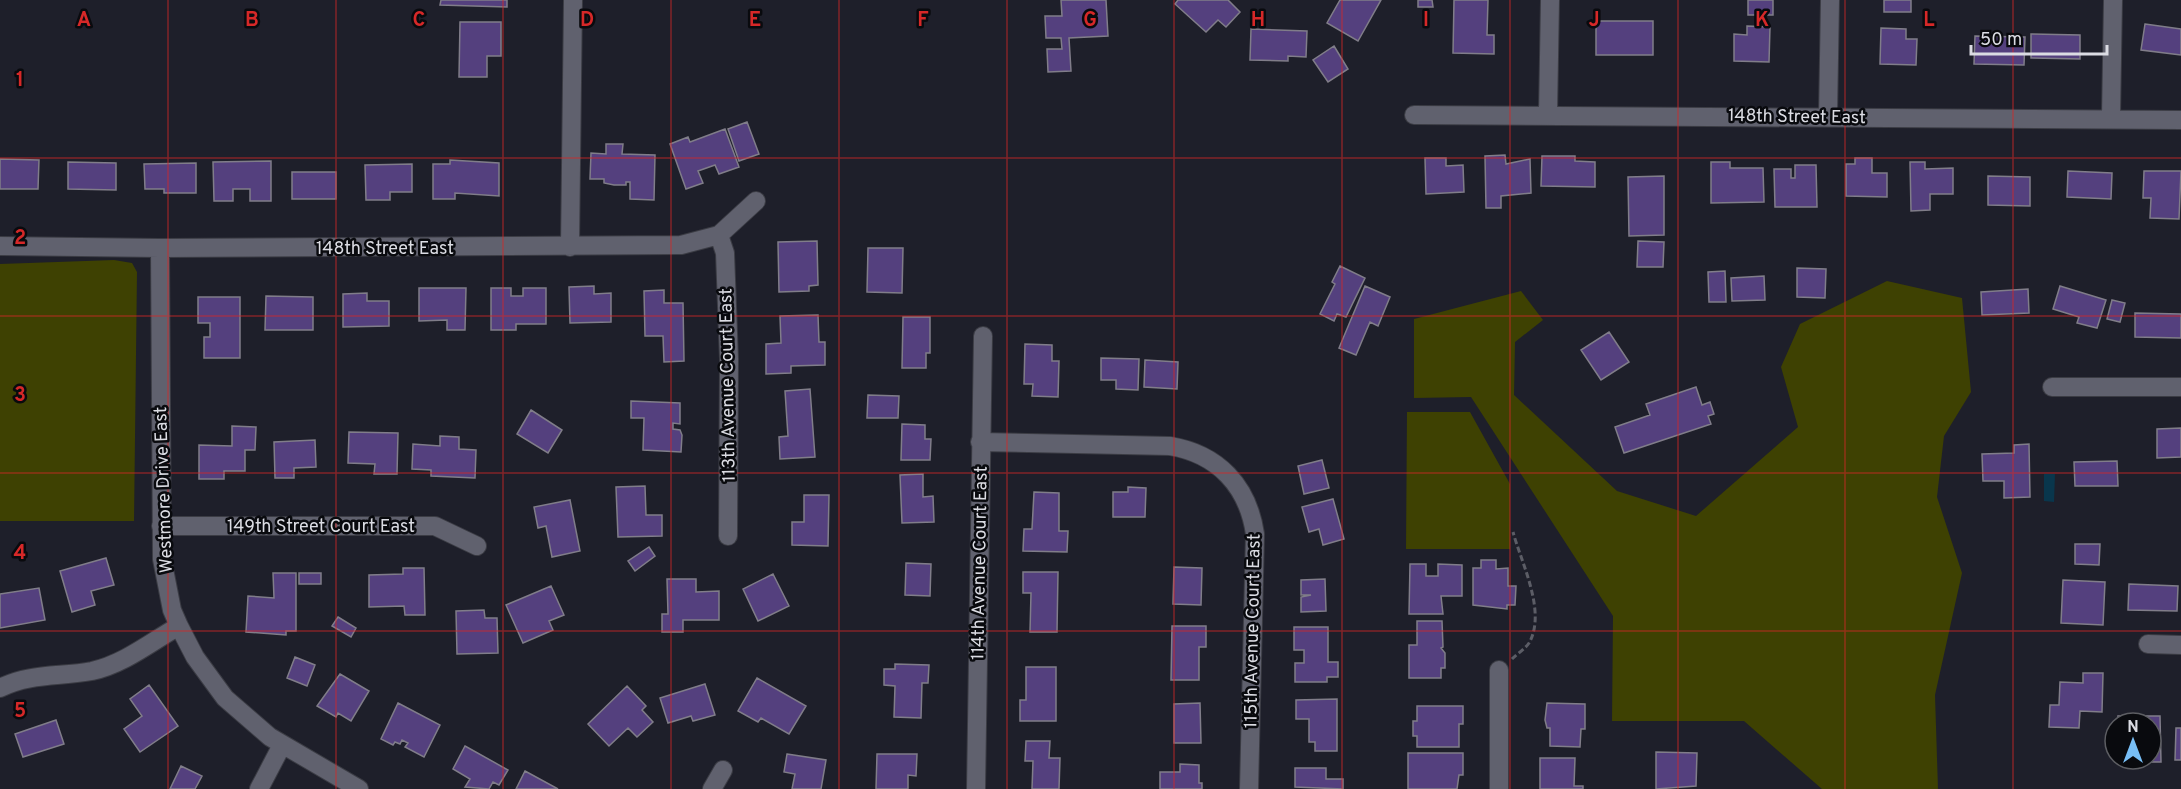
<svg xmlns="http://www.w3.org/2000/svg" width="2181" height="789" font-family="Overpass,sans-serif">
	<style>
		.green { fill: #3e4102 }
		.water { fill: #09364c }
		.building { fill: #54407e; stroke: #807d89; stroke-width: 1.5 }
		.lines { fill: none; stroke-linecap: round; stroke-linejoin: round }
		.street-casing { stroke: #3b3c44; stroke-width: 20 }
		.path { stroke: #5c5d66; stroke-width: 3; stroke-dasharray: 6 3; stroke-linecap: butt }
		.street { stroke: #60616e; stroke-width: 18 }
		.grid { fill: none; stroke: #d62828; stroke-width: 1.5; stroke-opacity: 0.55 }
		.labels { text-anchor: middle; stroke-width: 5; stroke-linejoin: round; paint-order: stroke }
		.street-label { font-size: 18px; fill: #dbdce3; stroke: #090a0e }
		.grid-label { font-size: 20px; text-anchor: middle; font-weight: bold; fill: #d62828; stroke: #090a0e; stroke-width: 5; stroke-linejoin: round; paint-order: stroke }
	</style>
	<rect width="100%" height="100%" fill="#1e1f2a"/>
	<!-- green -->
	<path class="green" d="M114,260L132,263L137,272L134,521H0V264Z
		M1887,281L1962,298L1971,392L1944,436L1937,497L1962,573L1935,695L1938,789H1822L1744,721H1612L1613,616L1471,397L1414,398V319L1521,291L1543,320L1515,342L1514,395L1617,491L1696,516L1798,427L1781,367L1800,324Z
		M1407,412H1470L1510,484V549H1406Z"/>
	<!-- water -->
	<path class="water" d="M2044,474H2055L2054,502L2044,501Z"/>
	<!-- building -->
	<path class="building" d="M441,0H507V7L440,5Z
		M1061,0H1106L1108,36L1069,38L1071,71L1048,72L1047,49H1062L1061,38H1046L1045,16H1062Z
		M1178,0H1228L1240,12L1226,27L1218,20L1206,32L1175,4Z
		M1340,0H1381L1358,41L1327,23Z
		M1418,0H1432L1433,7H1418Z
		M1454,0H1488L1487,35H1494V54L1453,53Z
		M1748,0H1773V15H1748Z
		M1884,0H1911V12H1884Z
		M1596,21H1653V55H1596Z
		M460,22H501V56H487V77H459Z
		M2145,24L2181,29V55L2141,50Z
		M1747,26L1770,27L1769,62L1734,61V34L1747,35Z
		M1881,28L1906,29V39H1917L1916,65L1880,64Z
		M1251,29L1307,31L1306,57L1288,56V61L1250,60Z
		M2031,34L2080,35V59L2031,58Z
		M1975,36L2025,37L2024,65L1974,64Z
		M1334,46L1348,69L1328,82L1313,60Z
		M747,122L759,154L739,161L728,129Z
		M725,129L739,167L719,174L715,165L698,171L703,183L686,189L670,144L688,137L690,142Z
		M606,144H623L622,154L655,155L654,200L630,199V182H626V185H614L604,183V179H590L591,153L606,154Z
		M1505,155L1506,164L1530,159L1531,193L1501,196V208H1486L1485,156Z
		M1542,156H1575V161L1595,162V187L1541,186Z
		M1425,158H1446V166L1463,165L1464,192L1426,194Z
		M1855,158H1872V173H1887V197L1846,196V164H1855Z
		M0,159L39,160L38,189H0Z
		M450,160L499,163V196L455,193V199H433V164H450Z
		M271,161V201H250V189H233V201H214L213,162Z
		M68,162L116,163V190L68,189Z
		M1711,162H1730V168H1763L1764,202L1711,203Z
		M1910,162H1925V169L1953,168V194H1930V210L1911,211Z
		M196,163V193H164V189H145L144,164Z
		M412,164V192H390V200H366L365,165Z
		M1795,165H1816L1817,207H1775L1774,169H1791V178H1795Z
		M2068,171L2112,173L2111,199L2067,197Z
		M2144,171H2181L2179,219L2150,218L2151,198H2143Z
		M292,172H336V199H292Z
		M1664,176V235L1629,236L1628,177Z
		M1988,176L2030,177V206L1988,205Z
		M817,241L818,285L809,286V291L779,292L778,242Z
		M1638,241L1664,242L1663,267H1637Z
		M868,248H903L902,293L867,292Z
		M1340,266L1365,278L1346,317L1337,314L1334,321L1320,314L1335,284L1332,282Z
		M1797,268L1826,269L1825,298L1797,297Z
		M1725,271L1726,302H1709L1708,272Z
		M1764,276L1765,300L1732,301L1731,278Z
		M594,286V294L611,293V322L570,323L569,287Z
		M1365,286L1390,297L1378,326L1370,322L1356,355L1339,348Z
		M2060,286L2106,300L2097,328L2077,323L2079,317L2053,309Z
		M419,288H466L465,330H447V320L419,321Z
		M491,288H511V296H523V288H546V324H516V330H491Z
		M2028,289L2029,313L1982,315L1981,292Z
		M664,290V303H683L684,361L664,362L663,336H645L644,291Z
		M367,293V301H389V326L343,327V294Z
		M266,296L313,297V330H265Z
		M198,297H240V358H204V337H210V323H198Z
		M2112,300L2125,303L2120,322L2107,319Z
		M2135,313L2181,314V338L2135,337Z
		M818,315L819,342H825V365L791,366V373L766,374V344L781,343L780,316Z
		M903,317H930V353H926V368H902Z
		M1609,332L1629,362L1601,380L1581,350Z
		M1025,344L1052,345V361H1059L1058,397L1032,396L1033,384H1024Z
		M1101,358L1139,359L1138,390L1116,389V380H1101Z
		M1145,360L1178,362L1177,389L1144,387Z
		M1696,387L1702,405L1710,402L1714,414L1708,416L1711,424L1624,453L1615,427L1650,415L1646,404Z
		M810,389L815,457L780,459L779,437L788,436L785,391Z
		M868,395L899,396L898,418H867Z
		M631,401L680,403V424L673,423V429L680,430L682,435L681,452L643,450L644,418H631Z
		M531,410L562,430L548,453L517,434Z
		M902,424L925,425V439H931L930,460H901Z
		M232,426L256,427L255,450H245V471H224V479H199V445L232,446Z
		M2181,428V457L2157,458V429Z
		M349,432L398,433L397,474H374L375,464L348,463Z
		M440,436L459,437V449L476,450L475,478L431,476V470L412,469L413,444L440,446Z
		M315,440L316,467L294,468V478H275L274,442Z
		M2029,444L2030,497L2004,498V481H1983L1982,454L2014,453V445Z
		M1322,460L1329,488L1304,494L1298,466Z
		M2117,461L2118,486H2075L2074,462Z
		M923,474V497L933,496L934,522L902,523L900,475Z
		M645,486L646,515H662V536L618,537L616,487Z
		M1128,487L1146,488L1145,517H1113V492H1128Z
		M1034,492L1059,493V531H1068L1067,552L1023,551L1024,529H1032Z
		M804,495H829L828,546L792,545V522H804Z
		M1333,499L1344,539L1323,545L1319,529L1309,532L1302,507Z
		M570,500L580,551L552,557L546,526L538,528L534,507Z
		M2075,544H2100L2099,565L2075,564Z
		M649,547L655,556L635,571L628,561Z
		M106,558L114,585L91,591L95,605L72,612L60,571Z
		M1481,560H1496V569L1508,568V586H1516L1515,605H1507V609L1473,605V568H1481Z
		M906,563L931,564L930,596L905,595Z
		M1410,564H1426V576H1438V564L1462,565V596H1441L1443,614H1409Z
		M1174,567L1202,568L1201,605L1173,604Z
		M403,568H424L425,615H405L404,606L369,607V575L403,574Z
		M1023,572H1058L1057,632H1030L1031,593H1023Z
		M273,573H296V631H286V635L246,632L248,596L274,598Z
		M299,573H321V584H299Z
		M773,574L789,606L758,621L743,589Z
		M667,579H696V592L719,591V620H683V632H662V614H668Z
		M1325,579L1326,611L1301,612V597L1311,595H1301V580Z
		M2063,580L2105,582L2103,625L2061,623Z
		M2129,584L2178,586L2177,611L2128,610Z
		M551,586L564,615L549,621L553,630L523,643L506,605Z
		M39,588L45,620L0,628V594Z
		M484,610L485,618H497L498,653L457,654L456,611Z
		M338,617L356,628L351,637L332,626Z
		M1417,621H1442L1443,647L1441,648L1445,653V668H1441V678H1409V645H1417Z
		M1172,626H1206V647H1199V680H1171Z
		M1294,627H1328V662H1338V677H1327V682H1295V663H1304V650H1294Z
		M295,657L315,665L307,686L287,678Z
		M895,664L929,665L928,683H922L921,718L894,717L895,686L884,685V669H895Z
		M1026,667H1056V721H1020V700H1026Z
		M2083,673H2103L2102,712L2080,711L2079,728L2049,727L2050,705H2059L2060,682L2083,683Z
		M340,674L369,691L351,721L338,713L336,717L317,706Z
		M757,678L806,706L789,734L761,718L758,722L738,711Z
		M705,684L715,715L693,721L691,716L668,723L660,698Z
		M149,685L178,726L140,752L124,729L142,716L130,699Z
		M627,686L646,706L642,710L653,722L637,737L628,728L609,746L588,724Z
		M1337,699V751H1315V742H1309V719H1296V700Z
		M398,703L440,725L424,757L405,747L408,743L402,740L400,744L395,742L393,745L381,739Z
		M1200,703L1201,743H1174V704Z
		M1547,703L1585,704V729H1581L1580,747L1550,746V728H1547L1545,720Z
		M1417,706H1463V724H1459V747H1417V736H1413V721H1417Z
		M2118,716H2160L2161,762H2139V759H2151V723H2118Z
		M56,720L64,744L23,757L15,734Z
		M2176,728H2181V760H2175Z
		M1026,741H1050L1049,758H1060L1059,789H1032L1033,761H1025Z
		M465,746L508,770L499,785L493,782L489,789L465,787L470,779L453,769Z
		M1656,752L1697,753L1696,786L1656,789Z
		M1408,753H1463V775H1459L1457,789H1408Z
		M787,754L826,760L821,789H792L795,774L784,772Z
		M877,754H917L916,776L908,775V789H876Z
		M1540,758H1575L1574,786H1583V789H1540Z
		M1180,764L1199,765V783H1202V789H1160V772H1180Z
		M181,766L202,776L195,789H170Z
		M1295,768H1326V779H1343V789L1295,787Z
		M525,771L558,789H516Z"/>
	<g class="lines">
		<defs>
			<path id="street" d="M1548,114L1550,0
				M1414,115L2181,120
				M1828,116L1830,0
				M2111,117L2113,0
				M719,235L725,253L729,359L728,536
				M0,246L160,248L681,245L719,235L756,201
				M570,247L573,0
				M160,248L162,559L172,610L179,626L195,657L225,698L270,737L359,789
				M2052,387H2181
				M980,442L1170,446C1218,454 1248,486 1255,534L1249,789
				M161,526H435L477,546
				M2148,644L2181,645
				M0,688C30,673 60,677 92,671C124,664 151,642 179,626
				M259,789L282,745
				M712,789L723,770
				M976,789L983,336
				M1499,789V670"/>
		</defs>
		<!-- street casing -->
		<use href="#street" class="street-casing"/>
		<!-- path -->
		<path class="path" d="M1512,659C1517,654 1525,649 1529,643C1547,612 1521,562 1513,532"/>
		<!-- street -->
		<use href="#street" class="street"/>
	</g>
	<!-- grid -->
	<path class="grid" d="M168,0V789M336,0V789M503,0V789M671,0V789M839,0V789M1007,0V789M1174,0V789M1342,0V789M1510,0V789M1678,0V789M1845,0V789M2013,0V789M0,158H2181M0,316H2181M0,473H2181M0,631H2181"/>
	<g class="labels">
		<!-- street labels -->
		<g class="street-label">
			<text transform="translate(1797 116) rotate(1)" y="6">148th Street East</text>
			<text x="385" y="254">148th Street East</text>
			<text transform="translate(727 385) rotate(-91)" y="6">113th Avenue Court East</text>
			<text transform="translate(163 490) rotate(-92)" y="6">Westmore Drive East</text>
			<text x="321" y="532">149th Street Court East</text>
			<text transform="translate(979 563) rotate(-89)" y="6">114th Avenue Court East</text>
			<text transform="translate(1252 631) rotate(-89)" y="6">115th Avenue Court East</text>
		</g>
	</g>
	<g class="grid-label">
		<text x="84" y="26">A</text>
		<text x="252" y="26">B</text>
		<text x="419" y="26">C</text>
		<text x="587" y="26">D</text>
		<text x="755" y="26">E</text>
		<text x="923" y="26">F</text>
		<text x="1090" y="26">G</text>
		<text x="1258" y="26">H</text>
		<text x="1426" y="26">I</text>
		<text x="1594" y="26">J</text>
		<text x="1762" y="26">K</text>
		<text x="1929" y="26">L</text>
		<text x="20" y="86">1</text>
		<text x="20" y="244">2</text>
		<text x="20" y="401">3</text>
		<text x="20" y="559">4</text>
		<text x="20" y="717">5</text>
	</g>
	<!-- north arrow -->
	<g transform="translate(2133 741)"><circle r="28" fill="#090a0e" stroke="#5d5e63" stroke-width="1.5"/>
	<path d="M0-4.5L10 22L0 15L-10 22Z" fill="#78bff7"/>
	<text y="-9" font-size="16" font-weight="bold" text-anchor="middle" fill="#dbdce3">N</text>
	</g>
	<!-- scale -->
	<path d="M1971 45v9h136v-9" fill="none" stroke="#dbdce3" stroke-width="3"/>
	<text x="1980" y="45" font-size="18" fill="#dbdce3" stroke="#090a0e" stroke-width="4.5" paint-order="stroke">50 m</text>
</svg>
